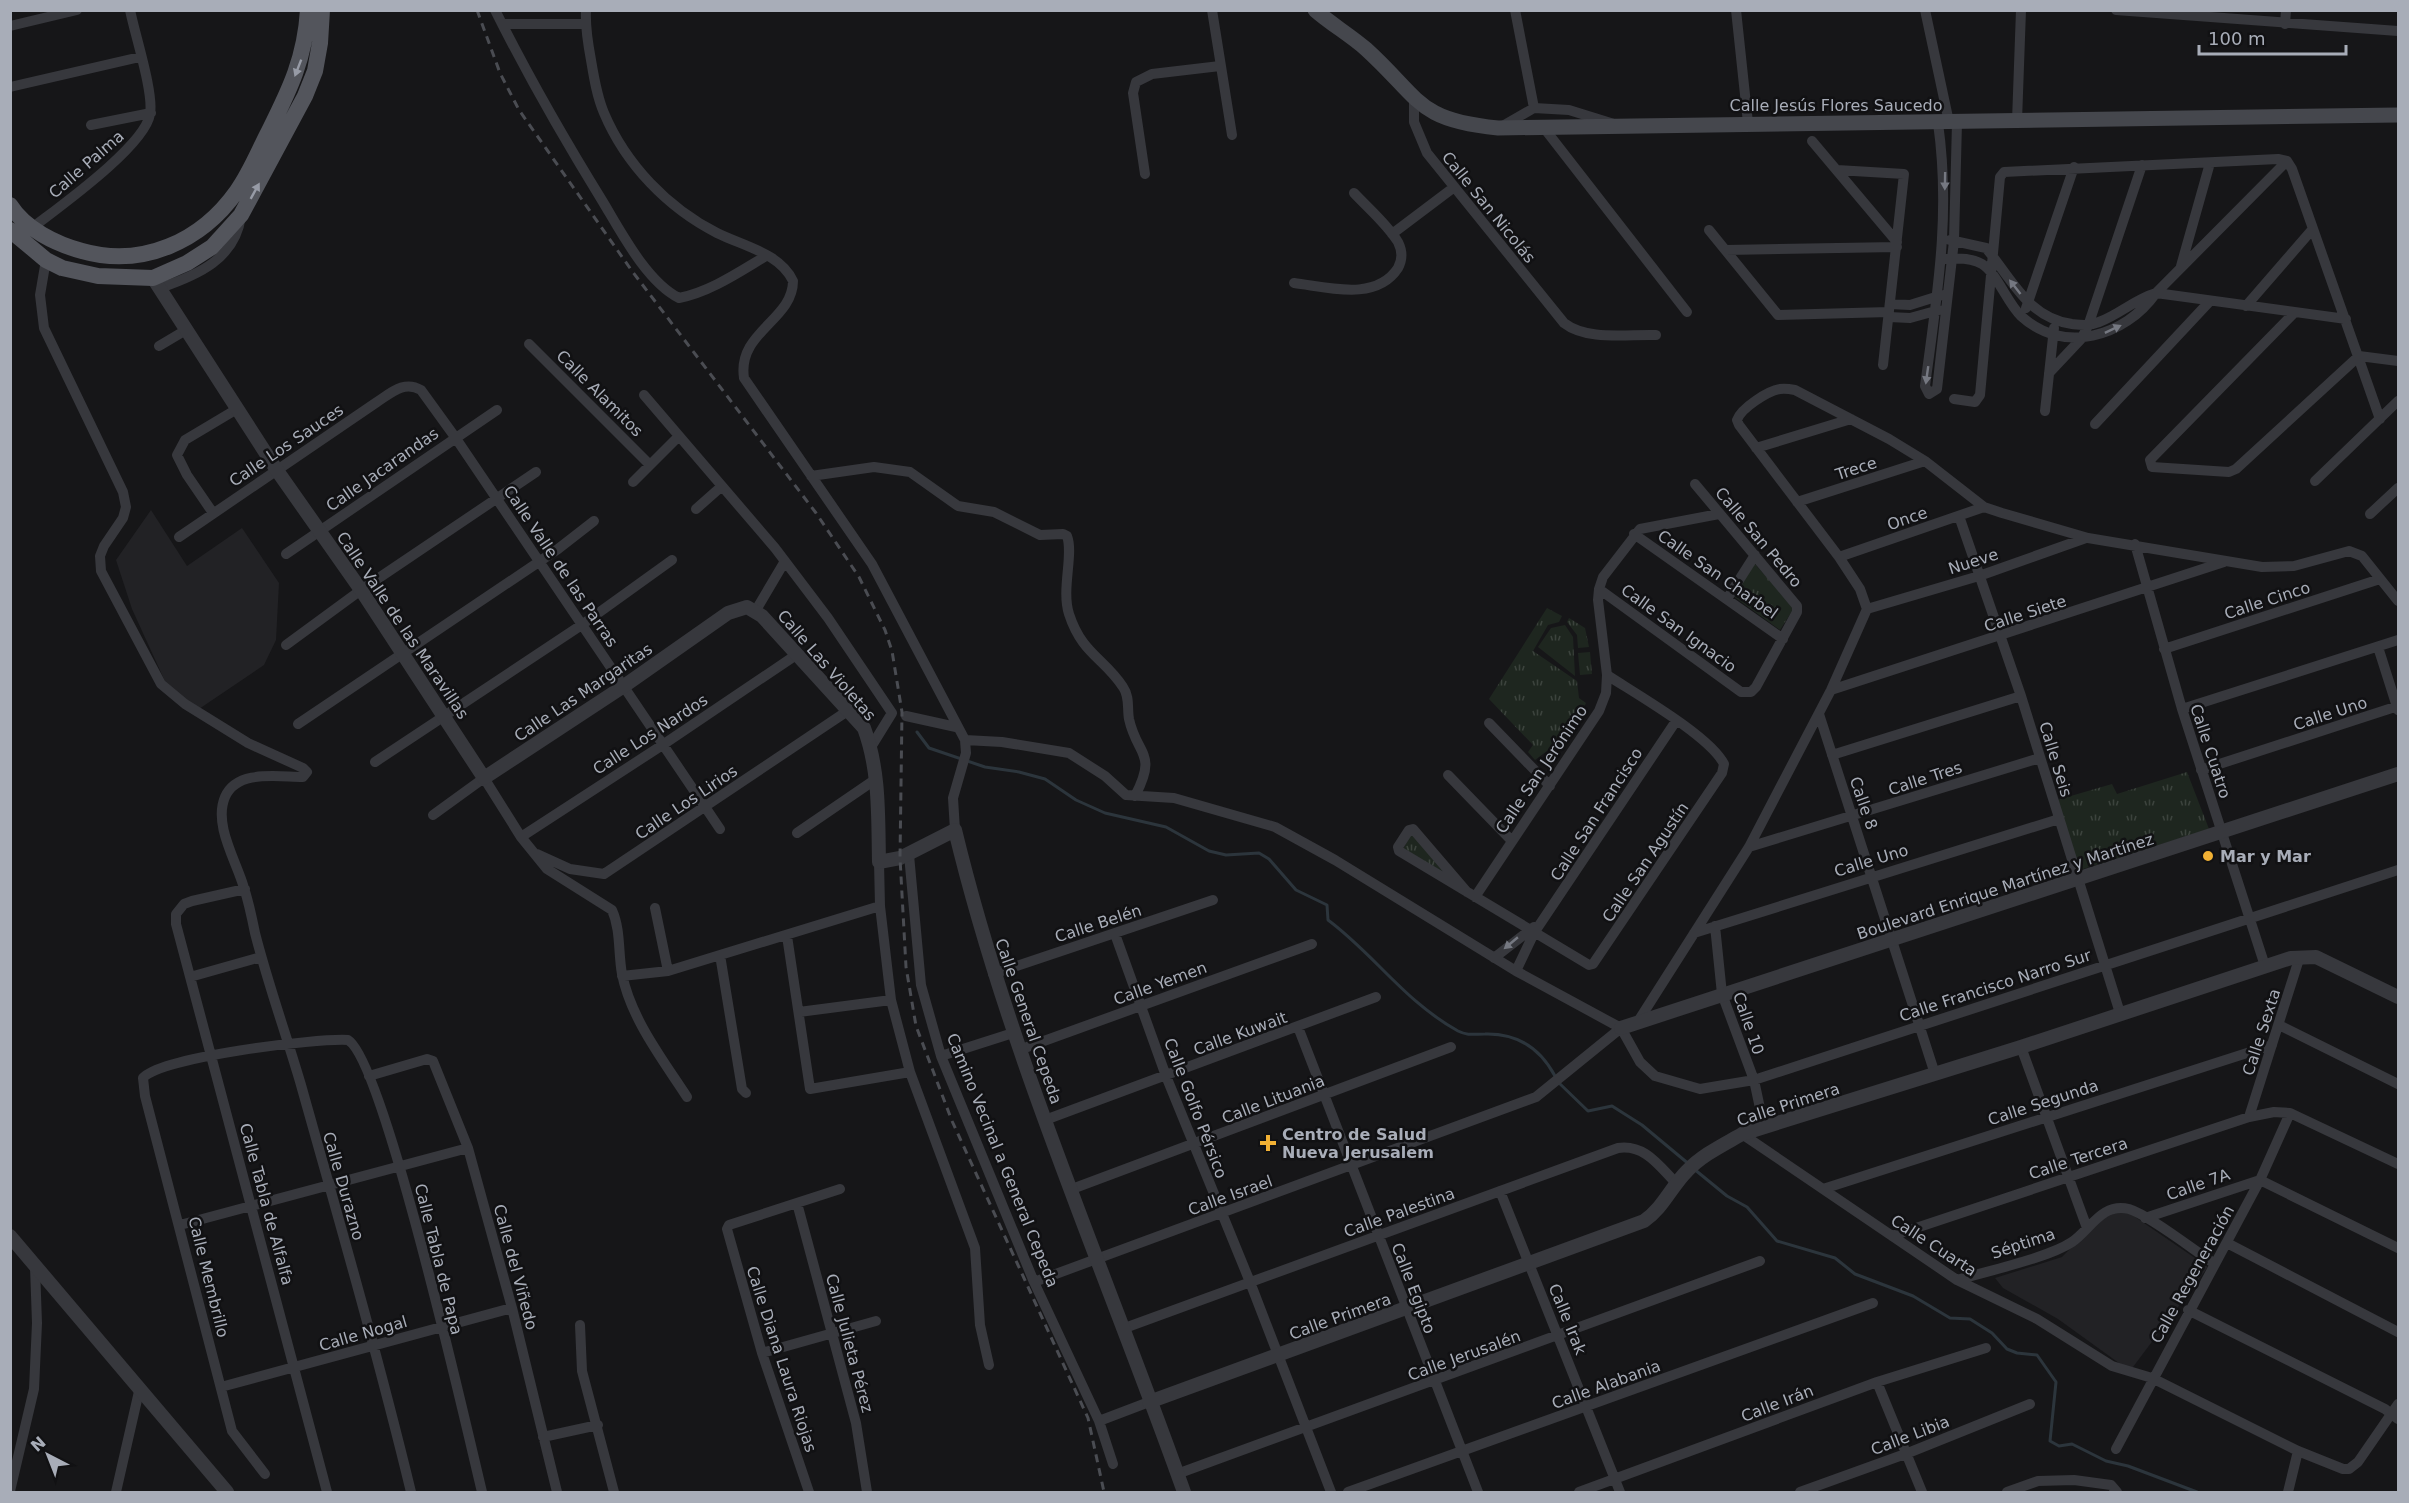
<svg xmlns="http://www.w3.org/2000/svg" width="2409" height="1503" font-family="'DejaVu Sans',sans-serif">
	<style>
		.built { fill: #222225 }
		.park { fill: url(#park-tufts) }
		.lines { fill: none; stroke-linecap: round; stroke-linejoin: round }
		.stream { stroke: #2c353c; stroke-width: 3 }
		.minor { stroke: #37383d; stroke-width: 10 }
		.tertiary { stroke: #37383d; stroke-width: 14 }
		.secondary { stroke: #45474d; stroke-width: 15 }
		.primary { stroke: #53555c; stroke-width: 16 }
		.rail { stroke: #4a4c52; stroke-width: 3; stroke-dasharray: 8 6; stroke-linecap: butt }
		.oneway { fill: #979ba6 }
		.oneway2 { fill: #757881 }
		.poi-dot { fill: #f2b134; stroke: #111113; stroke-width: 2 }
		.labels { text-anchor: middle; stroke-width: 5; stroke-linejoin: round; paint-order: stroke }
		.street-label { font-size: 16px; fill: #a8adb8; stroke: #111113 }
		.poi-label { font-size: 16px; font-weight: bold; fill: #a8adb8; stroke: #111113; text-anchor: start }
	</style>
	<defs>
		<pattern id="park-tufts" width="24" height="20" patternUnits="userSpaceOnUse" patternTransform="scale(1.5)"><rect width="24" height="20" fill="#1e261f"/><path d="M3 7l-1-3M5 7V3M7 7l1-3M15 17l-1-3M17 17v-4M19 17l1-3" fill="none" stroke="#3c433d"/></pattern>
	</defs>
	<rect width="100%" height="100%" fill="#161618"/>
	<!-- built -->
	<path class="built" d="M151,510L187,566L242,528L279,583L276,640L264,665L199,709L169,690L132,609L116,560Z
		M2125,1210L2208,1267L2130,1371L2058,1319L2003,1288L1995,1278L2062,1257L2100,1219Z"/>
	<!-- park -->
	<path class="park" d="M1754,563L1794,608L1780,630L1733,596Z
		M1547,608L1562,616L1559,622L1548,625L1533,651L1577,681L1579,698L1586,703L1571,733L1535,760L1528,752L1533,745L1489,699Z
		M1569,618L1585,628L1589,647L1578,648L1577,635L1567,622Z
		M1565,625L1573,637L1575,676L1538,647L1551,628Z
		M1590,652L1592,674L1580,675L1578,653Z
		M2187,772L2209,829L2080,870L2057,800L2112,784L2117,794Z
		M1412,832L1464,890L1402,851Z"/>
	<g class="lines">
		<!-- stream -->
		<path class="stream" d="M917,732L929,748L985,767L1019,772L1045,779L1076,800L1105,813L1166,827L1209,851L1226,855L1259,853L1269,859L1296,890L1327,905L1328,920C1375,955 1404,1001 1458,1031C1468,1036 1474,1034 1485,1034C1518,1033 1540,1048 1555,1076
			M1558,1082L1588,1111L1612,1106L1642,1125L1690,1165
			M1694,1169L1727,1196L1747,1207L1777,1241L1835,1258L1855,1274L1913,1296L1950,1318L1970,1319L1992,1333L2007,1349L2017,1353L2037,1355L2056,1382L2050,1441L2059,1446L2072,1444L2106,1461L2128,1466L2197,1492"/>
		<!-- minor -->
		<path class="minor" d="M495,10C528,76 564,139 603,202C621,232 647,282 679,298C710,292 739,272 766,256
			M586,10C585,27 588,44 591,60C594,78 597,97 604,113C626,165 668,208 717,233C743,246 780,253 793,281C793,320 737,332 744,378L872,564L965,740L966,753L953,798L955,830
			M1212,10L1232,135
			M1515,10L1534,108
			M1736,10L1748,123
			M1925,10L1949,122
			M2116,10L2398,31
			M502,24H585
			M2285,24L2286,10
			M10,26L77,10
			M10,87L140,57
			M1414,100V122L1427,153L1564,323C1587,341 1627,334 1656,335
			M2017,121L2021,10
			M1938,123C1951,215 1937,295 1925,386L1929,394L1937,389L1954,241L1957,122
			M91,125L151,113
			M1499,128L1534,108L1569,110L1614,124
			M1544,128L1687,312
			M1812,141L1897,242
			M1837,170L1904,174L1883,365
			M1145,174L1133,93L1136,82L1152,74L1220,66
			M32,228C59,207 145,146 150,114C154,93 135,35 130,10
			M1709,230L1778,315L1889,312
			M1392,234L1453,188
			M1950,240L1986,248C2012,279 2028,318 2072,324C2082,325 2089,326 2099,322C2120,314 2135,299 2156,293L2346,319
			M1726,250L1897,247
			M1946,259C1958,258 1972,258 1982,264C1997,273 2007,303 2021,316C2063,355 2125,337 2156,293L2287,161
			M46,260L40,295L44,328L123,492L126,507L123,518L104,546L100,556L101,571L161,684L185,704L248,743L303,768L307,772L303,777C278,777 237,769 225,797C213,825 237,862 244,888C249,903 252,918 255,933C268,984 286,1034 301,1085C339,1220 378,1356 411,1492
			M2181,266L2210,163
			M1294,283C1327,287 1376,302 1398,268C1403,259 1402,250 1398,242C1387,224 1368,208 1354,193
			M160,288C198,275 235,259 241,216
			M1890,304L1910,305L1942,295
			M2246,306L2311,231
			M2026,308L2074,167
			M2295,312L2150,460L2152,467L2229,472L2236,469L2359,356L2398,361
			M1889,317L1910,318L1939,310
			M529,344L649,464
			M159,346L186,330
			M2049,373L2081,339L2088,326L2142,165
			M644,395L775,548L828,618L892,713
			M1954,399L1975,402L1980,395L2000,177L2004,172L2278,159L2287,161L2292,169L2380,419
			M2045,411L2054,328
			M2095,424L2210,301
			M1756,448L1851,419
			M811,476L874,467L910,472L958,506L994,512L1040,535L1063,534L1067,536C1074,554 1061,589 1069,614C1082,654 1104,658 1123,687C1130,697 1127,708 1129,719C1137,756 1158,752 1135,796
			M2315,481L2398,401
			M633,482L679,436
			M1797,502L1925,461
			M696,509L722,486
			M213,513L187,475L177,455L185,440L237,409
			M2370,514L2398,488
			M1959,516L2021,696L2120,1013
			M1634,534L1783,639
			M179,537L377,402C391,393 404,380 421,390L455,437L720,829
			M2135,544L2182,709L2265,966
			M286,554L497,410
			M1839,557L1984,507
			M1599,589L1741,692H1751L1756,687L1797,612V606L1695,484
			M1727,599L1755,555
			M1867,609L1979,576L2086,538
			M756,610L785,561
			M286,645L361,590L536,472
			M2378,647L2398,710
			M2164,649L2380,579
			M1831,690L2224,562
			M2182,709L2398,640
			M1819,714L1935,1074
			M906,716L956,727
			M1489,723L1550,786
			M298,724L558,549L594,521
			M965,740L1002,742L1069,753L1105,776L1126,795L1174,798L1275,827L1335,860L1516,971L1621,1028
			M871,747L892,713
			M1832,755L2021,696
			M375,762L583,624L672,560
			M2201,770L2398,706
			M1448,775L1511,840
			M433,815L484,778L521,837L547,869L612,910C621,930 618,953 622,974C631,1019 663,1060 687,1097
			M797,833L876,779
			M521,837L664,744L796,655
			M1749,847L2040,758
			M537,854L570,869L604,874L849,710
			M909,855L921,985L941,1056L1034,1282L1099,1421L1113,1464
			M879,862L880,906L891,1000L910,1072L975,1248L980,1325L989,1365
			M245,889L192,901L184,904L176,914V924L327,1492
			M1467,892L1413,829L1409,830L1398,847L1399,851L1589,965L1593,964L1722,773L1724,764C1710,736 1636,694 1607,675
			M1475,897L1599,711L1606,693L1607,675L1598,600L1599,589L1603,577L1640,529L1719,514
			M655,908L668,971
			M1715,926L1722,994L1754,1080L1764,1127
			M1694,933L2059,819
			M1115,934L1166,1076L1250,1282L1331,1492
			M787,936L810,1089L910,1072
			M720,955L742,1089L746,1093
			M1494,958L1534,927
			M1516,971L1534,933L1676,721
			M993,974L1213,900
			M622,976L668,971L880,906
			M190,977L261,957
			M799,1012L891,1000
			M1637,1023L1749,847L1831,690L1867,609L1860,589L1839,557L1739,425L1737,420C1741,408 1768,391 1780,389C1785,388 1790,389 1795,390L1889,439L1925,461L1984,507L2002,513L2088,538L2262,567L2294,566L2349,551L2362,556L2398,601
			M2279,1025L2398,1084
			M1298,1027L1478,1492
			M1621,1028L1640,1062L1655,1076L1700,1089L1754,1080L2398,870
			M2021,1047L2087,1228
			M1019,1050L1312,944
			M941,1056L1013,1033
			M369,1076L427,1059L433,1061L468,1148L512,1308L557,1492
			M2249,1117L2300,956
			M1045,1120L1376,997
			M1742,1134L1957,1280L2037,1319L2112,1366L2152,1378L2298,1451L2343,1469H2349L2358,1462L2398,1404
			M1072,1189L1451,1047
			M1823,1189L2272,1045
			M1500,1191L1620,1492
			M797,1203L856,1423L867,1492
			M2145,1218L2260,1180L2398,1248
			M180,1225L468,1148
			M1892,1236L2249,1117L2274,1112L2290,1113L2398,1164
			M2227,1243L2398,1332
			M1957,1280C1987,1271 2048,1258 2072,1242C2090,1230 2102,1202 2129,1209C2149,1215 2195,1251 2215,1264
			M1034,1282L1536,1097L1621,1028
			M2188,1310L2385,1409L2398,1419
			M580,1325L582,1371L614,1492
			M1122,1329L1618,1148C1645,1144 1659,1166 1677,1184
			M762,1353L876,1321
			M1877,1382L1922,1492
			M221,1387L512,1308
			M1099,1421L1149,1402
			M543,1437L598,1425
			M2116,1449L2260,1180L2290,1113
			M265,1474L232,1431L145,1096L143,1078C160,1057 317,1038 348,1040C384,1061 467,1430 482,1492
			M1177,1474L1760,1261
			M10,1491L34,1389L37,1323L35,1267
			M116,1492L140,1387
			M809,1492L762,1353L727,1229L729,1225L840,1189
			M1348,1492L1873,1303
			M1579,1492L1877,1382L1986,1348
			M1800,1492L1908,1453L2030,1404
			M2007,1492L2038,1481L2074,1480L2111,1485L2117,1492
			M2288,1492L2298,1451"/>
		<!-- tertiary -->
		<path class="tertiary" d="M153,278L276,469L361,590L484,778L624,686L728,613L747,607L762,616L864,728C880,771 878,817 879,862L900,858L955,830C1010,1058 1106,1272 1184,1492
			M1621,1028L2398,774
			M10,1236L227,1492
			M1149,1402L1644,1221C1663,1208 1671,1187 1687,1171C1702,1155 1723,1145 1742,1134L2021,1047L2291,958L2316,957L2398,997"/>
		<!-- secondary -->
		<path class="secondary" d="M1315,10C1331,24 1350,35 1366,49C1421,99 1416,120 1498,128L2398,115"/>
		<!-- primary -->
		<path class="primary" d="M10,205C25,229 56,244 82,251C142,268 201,242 237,191C250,173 259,150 269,131C290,89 305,58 308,10
			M10,230L46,260L62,268L98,276L153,278L187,263L212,247L241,215L305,96L315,71L320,43L322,10"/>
		<!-- rail -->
		<path class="rail" d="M477,10L500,73L519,110L632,271L816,513L859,577L885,630L892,651L902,712L900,858L906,967L916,1026L952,1121L1088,1418L1104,1492"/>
	</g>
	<!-- one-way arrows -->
	<defs><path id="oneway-solid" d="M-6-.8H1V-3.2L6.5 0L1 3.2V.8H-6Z" transform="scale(1.5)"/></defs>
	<g class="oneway">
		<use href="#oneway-solid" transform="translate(298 68) rotate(111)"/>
		<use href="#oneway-solid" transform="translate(255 191) rotate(-61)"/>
	</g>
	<g class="oneway2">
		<use href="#oneway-solid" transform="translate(1945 181) rotate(91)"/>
		<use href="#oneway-solid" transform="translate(2015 287) rotate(-128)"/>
		<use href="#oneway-solid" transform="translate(2113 329) rotate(-25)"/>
		<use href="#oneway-solid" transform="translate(1927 375) rotate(98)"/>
		<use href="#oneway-solid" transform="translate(1511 943) rotate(140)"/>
	</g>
	<!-- markers -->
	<g class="poi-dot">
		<circle cx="2208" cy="856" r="6"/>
		<path d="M1265 1134h6v6h6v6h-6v6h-6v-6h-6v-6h6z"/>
	</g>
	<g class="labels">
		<!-- street labels -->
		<g class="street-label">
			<text x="1836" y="111">Calle Jesús Flores Saucedo</text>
			<text transform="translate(86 164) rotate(-41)" y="6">Calle Palma</text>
			<text transform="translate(1489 207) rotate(51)" y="6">Calle San Nicolás</text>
			<text transform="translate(600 393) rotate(45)" y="6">Calle Alamitos</text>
			<text transform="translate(286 445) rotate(-34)" y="6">Calle Los Sauces</text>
			<text transform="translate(1856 468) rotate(-18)" y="6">Trece</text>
			<text transform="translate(382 469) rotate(-35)" y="6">Calle Jacarandas</text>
			<text transform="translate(1907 518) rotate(-19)" y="6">Once</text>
			<text transform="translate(1759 537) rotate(50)" y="6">Calle San Pedro</text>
			<text transform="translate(1973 561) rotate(-18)" y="6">Nueve</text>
			<text transform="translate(561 566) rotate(56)" y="6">Calle Valle de las Parras</text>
			<text transform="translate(1718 574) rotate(35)" y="6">Calle San Charbel</text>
			<text transform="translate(2267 600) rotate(-18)" y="6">Calle Cinco</text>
			<text transform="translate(2025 613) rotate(-18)" y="6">Calle Siete</text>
			<text transform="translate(403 625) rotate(56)" y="6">Calle Valle de las Maravillas</text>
			<text transform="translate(1679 628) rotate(36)" y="6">Calle San Ignacio</text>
			<text transform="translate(827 665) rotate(49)" y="6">Calle Las Violetas</text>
			<text transform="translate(583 692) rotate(-34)" y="6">Calle Las Margaritas</text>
			<text transform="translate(2330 713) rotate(-18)" y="6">Calle Uno</text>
			<text transform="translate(650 734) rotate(-33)" y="6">Calle Los Nardos</text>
			<text transform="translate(2211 751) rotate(72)" y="6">Calle Cuatro</text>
			<text transform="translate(2056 759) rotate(73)" y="6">Calle Seis</text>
			<text transform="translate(1541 769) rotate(-56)" y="6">Calle San Jerónimo</text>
			<text transform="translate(1925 778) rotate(-18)" y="6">Calle Tres</text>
			<text transform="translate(686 802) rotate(-34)" y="6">Calle Los Lirios</text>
			<text transform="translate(1864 803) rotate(71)" y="6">Calle 8</text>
			<text transform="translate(1596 814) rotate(-57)" y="6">Calle San Francisco</text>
			<text transform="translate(1871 860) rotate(-17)" y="6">Calle Uno</text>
			<text transform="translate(1645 862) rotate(-56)" y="6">Calle San Agustín</text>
			<text transform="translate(2005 886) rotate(-18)" y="6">Boulevard Enrique Martínez y Martínez</text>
			<text transform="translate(1098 923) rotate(-18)" y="6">Calle Belén</text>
			<text transform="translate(1160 983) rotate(-20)" y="6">Calle Yemen</text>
			<text transform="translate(1995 985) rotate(-18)" y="6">Calle Francisco Narro Sur</text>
			<text transform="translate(1029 1021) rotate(71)" y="6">Calle General Cepeda</text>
			<text transform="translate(1749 1023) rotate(71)" y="6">Calle 10</text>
			<text transform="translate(2261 1032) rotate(-72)" y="6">Calle Sexta</text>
			<text transform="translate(1240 1033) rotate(-20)" y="6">Calle Kuwait</text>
			<text transform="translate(1273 1099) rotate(-21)" y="6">Calle Lituania</text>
			<text transform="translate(2043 1102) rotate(-18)" y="6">Calle Segunda</text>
			<text transform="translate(1788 1104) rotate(-18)" y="6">Calle Primera</text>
			<text transform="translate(1196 1108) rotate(69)" y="6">Calle Golfo Pérsico</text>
			<text transform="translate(2078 1158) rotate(-18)" y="6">Calle Tercera</text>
			<text transform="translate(1003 1160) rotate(68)" y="6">Camino Vecinal a General Cepeda</text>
			<text transform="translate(2198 1184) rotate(-19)" y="6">Calle 7A</text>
			<text transform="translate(344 1186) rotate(74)" y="6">Calle Durazno</text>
			<text transform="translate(1230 1195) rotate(-20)" y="6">Calle Israel</text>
			<text transform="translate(267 1204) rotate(75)" y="6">Calle Tabla de Alfalfa</text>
			<text transform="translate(1399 1212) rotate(-20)" y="6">Calle Palestina</text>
			<text transform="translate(2023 1243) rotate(-18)" y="6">Séptima</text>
			<text transform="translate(1934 1245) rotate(33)" y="6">Calle Cuarta</text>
			<text transform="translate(439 1259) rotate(76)" y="6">Calle Tabla de Papa</text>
			<text transform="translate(516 1267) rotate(75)" y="6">Calle del Viñedo</text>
			<text transform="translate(2192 1274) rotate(-61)" y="6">Calle Regeneración</text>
			<text transform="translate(209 1277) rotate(76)" y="6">Calle Membrillo</text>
			<text transform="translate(1414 1288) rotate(69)" y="6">Calle Egipto</text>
			<text transform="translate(1340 1316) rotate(-20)" y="6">Calle Primera</text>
			<text transform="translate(1568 1319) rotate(68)" y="6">Calle Irak</text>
			<text transform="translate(363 1333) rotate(-16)" y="6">Calle Nogal</text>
			<text transform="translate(850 1343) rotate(75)" y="6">Calle Julieta Pérez</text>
			<text transform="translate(1464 1355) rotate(-20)" y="6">Calle Jerusalén</text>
			<text transform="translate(782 1359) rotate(72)" y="6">Calle Diana Laura Riojas</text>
			<text transform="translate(1606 1384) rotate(-20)" y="6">Calle Alabania</text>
			<text transform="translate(1777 1403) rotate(-21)" y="6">Calle Irán</text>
			<text transform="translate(1910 1435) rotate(-21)" y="6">Calle Libia</text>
		</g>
		<!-- poi labels -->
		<g class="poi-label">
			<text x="2220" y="862">Mar y Mar</text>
			<text x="1282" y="1140">Centro de Salud<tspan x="1282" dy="18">Nueva Jerusalem</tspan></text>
		</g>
	</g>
	<!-- border -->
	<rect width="2409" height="1503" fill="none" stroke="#a8adb8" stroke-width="24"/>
	<!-- north arrow -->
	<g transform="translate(48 1455) rotate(318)" stroke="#111113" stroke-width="4.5" paint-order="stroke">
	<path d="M0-4.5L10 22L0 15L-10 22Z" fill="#a8adb8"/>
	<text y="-9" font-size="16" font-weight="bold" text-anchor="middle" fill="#a8adb8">N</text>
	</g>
	<!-- scale -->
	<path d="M2199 45v9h147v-9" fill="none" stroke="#a8adb8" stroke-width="3"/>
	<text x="2208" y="45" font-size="18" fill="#a8adb8" stroke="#111113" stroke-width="4.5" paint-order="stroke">100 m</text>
</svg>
